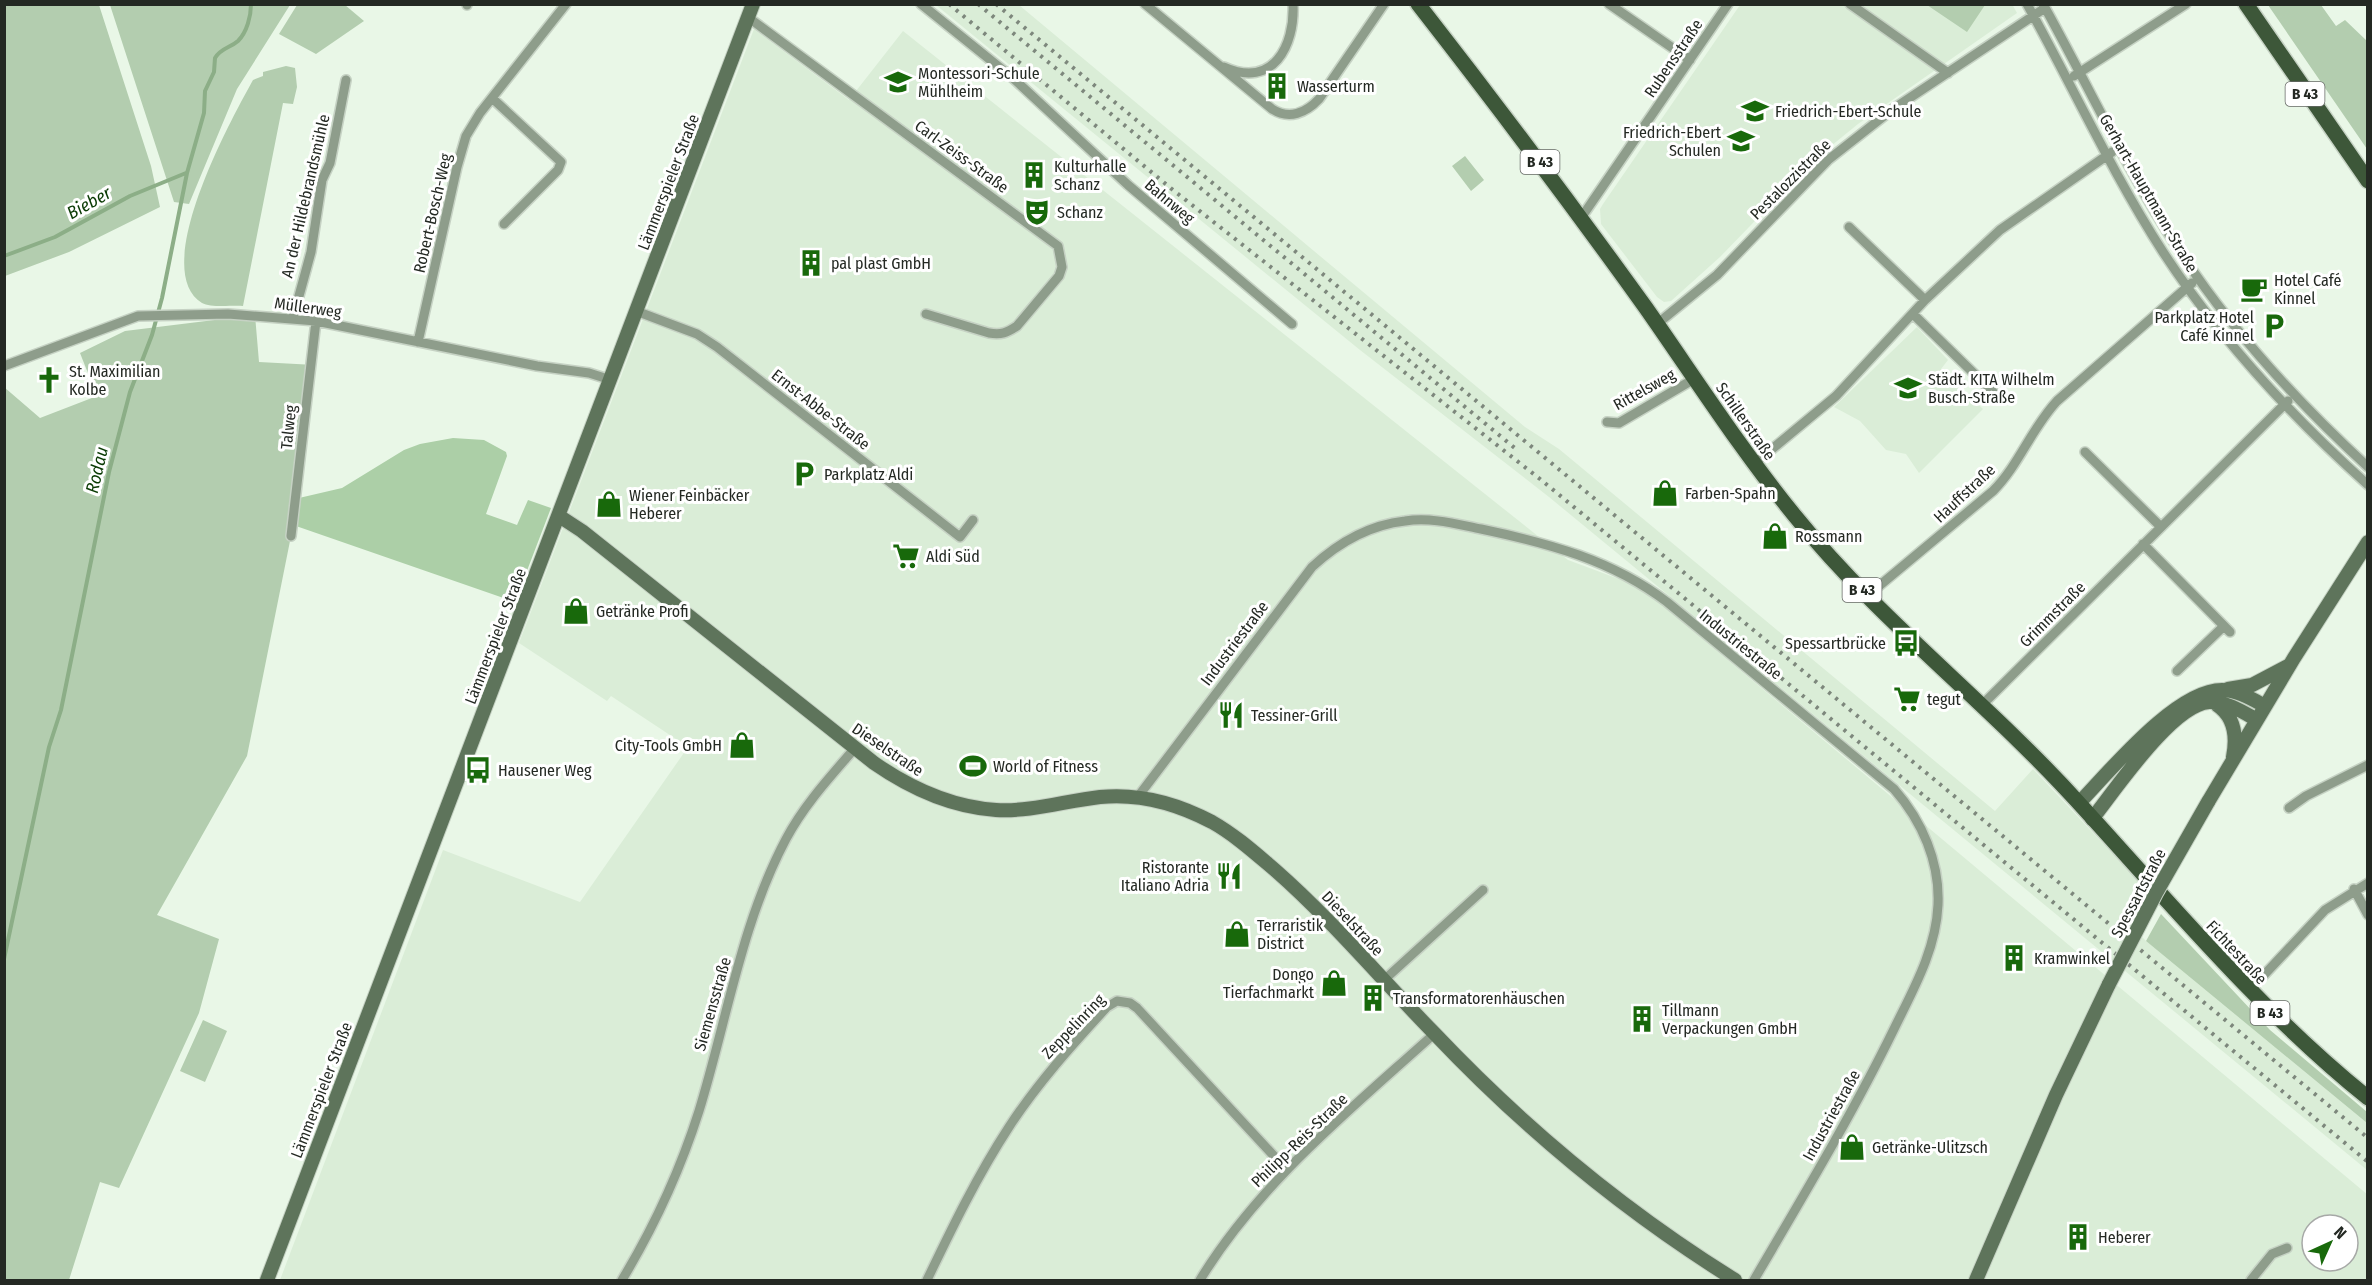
<svg xmlns="http://www.w3.org/2000/svg" width="2372" height="1285" font-family="'Fira Sans Condensed',sans-serif">
	<style>
		.built { fill: #daedd7; fill-rule: evenodd }
		.green { fill: #b3cdaf }
		.forest { fill: #accfa7 }
		.lines { fill: none; stroke-linecap: round; stroke-linejoin: round }
		.stream { stroke: #8cae87; stroke-width: 4 }
		.street-casing { stroke: #c6d2c4; stroke-width: 12 }
		.secondary-casing { stroke: #c6d2c4; stroke-width: 16 }
		.primary-casing { stroke: #c6d2c4; stroke-width: 18 }
		.street { stroke: #8e9d8b; stroke-width: 9 }
		.secondary { stroke: #5e745b; stroke-width: 14 }
		.primary { stroke: #3d5739; stroke-width: 15 }
		.rail { stroke: #7d877c; stroke-width: 4; stroke-dasharray: 3 6; stroke-linecap: butt }
		.secondary-bridge-casing { stroke: #c6d2c4; stroke-width: 16; stroke-linecap: butt }
		.secondary-bridge { stroke: #5e745b; stroke-width: 14 }
		.labels { text-anchor: middle; stroke-width: 6; stroke-linejoin: round; paint-order: stroke }
		.shield { fill: #fff; stroke: #666965; stroke-width: 1.5 }
		.shield-label { font-size: 15px; font-weight: bold; fill: #242923 }
		.street-label { font-size: 16px; fill: #242923; stroke: #fff }
		.poi-label { font-size: 16px; fill: #242923; stroke: #fff; text-anchor: start }
		.water-label { font-size: 18px; font-style: italic; fill: #0a3b04; stroke: #fff }
	</style>
	<rect width="100%" height="100%" fill="#e9f7e7"/>
	<!-- built -->
	<path class="built" d="M2012,4L2017,13L1858,124L1815,159L1720,257L1671,301L1664,302L1657,297L1601,224L1600,209L1603,204L1740,5Z
		M936,5H1019L1525,427L1559,449L1995,811L2033,769L2143,886L2125,920L2146,941L2367,1123V1170L1549,497L1360,350Z
		M754,29L849,100L903,31L1568,560L1627,582L1656,600L2368,1195L2367,1280H280L443,850L580,902L688,747L611,696L607,701L519,643ZM2312,1225H2348V1261H2312Z
		M1917,327L1948,360L1941,369L1983,409L1919,473L1906,454L1886,450L1860,421L1834,407Z"/>
	<!-- green -->
	<path class="green" d="M5,4L99,5L151,166L160,207L69,252L5,276Z
		M110,5H290L237,89L189,204L174,202Z
		M297,5H345L364,21L316,54L279,34Z
		M1927,5H1985L1967,32Z
		M2268,5H2321L2336,26L2345,20L2367,41V149Z
		M286,66L295,68L297,87L293,104L283,103L243,306C232,305 211,308 202,303C148,270 232,118 253,80L263,76V72Z
		M1465,156L1484,180L1471,191L1452,166Z
		M255,315L259,362L315,365L291,536L247,756L157,915L219,939L199,1013L119,1188L100,1182L69,1280H5L4,387L40,418L97,396L80,353L125,331Z
		M2161,914L2270,1030L2367,1112V1123L2146,941Z
		M203,1020L227,1031L205,1082L180,1071Z"/>
	<!-- forest -->
	<path class="forest" d="M453,438L484,440L506,452L507,456L486,514L517,525L528,500L551,508L515,602L296,526L299,498L342,488L404,450L420,444Z"/>
	<g class="lines">
		<!-- stream -->
		<path class="stream" d="M4,256L55,237L130,196L186,173
			M4,959L49,747L61,710L109,472L130,392L152,335L162,298L187,173L204,113L205,91L214,72L215,58C221,48 230,48 238,41C247,32 251,16 251,4"/>
		<defs>
			<path id="street" d="M921,4L1014,79L1128,185L1292,324
				M1145,4L1272,109C1289,120 1306,113 1319,99L1384,4
				M1609,4L1690,60
				M1850,4L1948,73
				M2027,4C2073,87 2112,173 2163,252C2220,339 2291,416 2368,485
				M2043,4C2088,85 2127,170 2177,247C2230,329 2296,401 2368,467
				M467,5V4
				M749,18L1058,246L1062,267L1059,276L1017,326C1007,333 1001,335 989,333L926,314
				M1224,67C1273,89 1295,46 1293,4
				M2074,76L2186,4
				M492,98L561,162L558,170L504,224
				M1581,218L1728,4
				M1849,227L1925,300
				M636,311L697,334L717,347L960,537L973,520
				M1913,314L1997,396
				M293,318L311,252L322,180L330,163L346,80
				M1657,324L1717,275L1828,160L1893,109L2045,8
				M418,342L457,167L466,136L480,113L566,4
				M4,366L138,316L228,314L316,321L537,366L589,373L611,380
				M1607,422L1619,423L1694,379
				M2085,452L2160,526
				M1754,464L1836,396L1925,300L2000,230L2112,152
				M291,536L316,321
				M2143,544L2230,632
				M1867,596L1993,491C2019,465 2031,429 2057,401L2192,283
				M2177,671L2224,626
				M1982,705L2288,401
				M1137,798L1312,567C1338,543 1369,525 1405,521C1431,517 1456,524 1481,529C1548,543 1612,560 1667,602L1894,789C1922,821 1940,862 1938,905C1936,950 1913,990 1894,1029C1852,1115 1802,1198 1754,1280
				M2289,808L2306,796L2368,765
				M2354,889L2368,915
				M1384,980L1483,890
				M2249,991L2325,910L2368,883
				M622,1280C654,1227 680,1171 699,1111C727,1020 741,924 786,839C804,805 830,777 855,748
				M927,1280C952,1228 977,1176 1009,1127C1037,1084 1072,1045 1107,1007L1117,1001L1130,1003L1137,1008L1287,1170
				M1200,1280C1259,1183 1350,1110 1434,1034
				M2251,1280L2272,1254L2287,1248"/>
			<path id="secondary" d="M559,516L582,531L874,763C910,788 951,807 996,810C1031,812 1065,801 1100,797C1140,793 1178,804 1212,822C1235,835 1255,853 1275,870C1332,920 1381,979 1434,1033C1524,1128 1624,1211 1735,1280
				M2228,689L2252,685L2288,666
				M2217,705C2235,717 2237,737 2233,757
				M2208,802L2294,658L2368,542
				M2079,803C2110,771 2176,690 2222,690C2237,690 2252,699 2265,706
				M2092,819C2116,789 2172,705 2209,702C2226,701 2243,712 2257,720
				M267,1280L753,4
				M1976,1280L2056,1095L2109,984"/>
			<path id="primary" d="M1418,4C1496,104 1572,205 1646,308C1695,378 1741,450 1795,516C1879,620 1987,702 2077,801C2171,904 2259,1010 2368,1098
				M2246,4L2368,181"/>
		</defs>
		<!-- street casing -->
		<use href="#street" class="street-casing"/>
		<!-- secondary casing -->
		<use href="#secondary" class="secondary-casing"/>
		<!-- primary casing -->
		<use href="#primary" class="primary-casing"/>
		<!-- street -->
		<use href="#street" class="street"/>
		<!-- secondary -->
		<use href="#secondary" class="secondary"/>
		<!-- primary -->
		<use href="#primary" class="primary"/>
		<!-- rail -->
		<path class="rail" d="M949,4L1173,190L1540,479L2368,1162
			M978,4L1516,449
			M996,4L2368,1138"/>
		<defs>
			<path id="secondary-bridge" d="M2109,984L2156,893L2208,802"/>
		</defs>
		<!-- secondary-bridge casing -->
		<use href="#secondary-bridge" class="secondary-bridge-casing"/>
		<!-- secondary-bridge -->
		<use href="#secondary-bridge" class="secondary-bridge"/>
	</g>
	<!-- icons -->
	<defs>
		<symbol id="school-bare" viewBox="-9 -9 18 18"><path d="M0-5L7-2L0 1L-7-2ZM-4 1L0 2.5L4 1V4Q0 6-4 4Z" fill="#18690b" stroke="#fff" stroke-width="2.5" paint-order="stroke"/></symbol>
		<symbol id="building-bare" viewBox="-9 -9 18 18"><path d="M-4-6H4V6H1V3H-1V6H-4ZM-2.5-4.3h1.7v1.8h-1.7ZM.8-4.3h1.7v1.8H.8ZM-2.5-1h1.7V.8h-1.7ZM.8-1h1.7V.8H.8Z" fill="#18690b" stroke="#fff" stroke-width="2.5" paint-order="stroke"/></symbol>
		<symbol id="theatre-bare" viewBox="-9 -9 18 18"><path d="M-5-5.5Q0-4 5-5.5V0Q5 5 0 6Q-5 5-5 0ZM-3.3-2.5H-1v1.5H-3.3ZM1-2.5H3.3v1.5H1ZM-2.8 1Q0 5.5 2.8 1Z" fill="#18690b" stroke="#fff" stroke-width="2.5" paint-order="stroke"/></symbol>
		<symbol id="cafe-bare" viewBox="-9 -9 18 18"><path d="M-5.5-4.5H6V0H3Q3 3.5 0 3.5H-2.5Q-5.5 3.5-5.5 0ZM3-3.2v2h1.7v-2ZM-6 4.5H4V6H-6Z" fill="#18690b" stroke="#fff" stroke-width="2.5" paint-order="stroke"/></symbol>
		<symbol id="parking-bare" viewBox="-9 -9 18 18"><path d="M-3.5-5.5H1a3.5 3.5 0 0 1 0 7H-1V5.5H-3.5ZM-1-3.4V-.6H.8a1.4 1.4 0 0 0 0-2.8Z" fill="#18690b" stroke="#fff" stroke-width="2.5" paint-order="stroke"/></symbol>
		<symbol id="church-bare" viewBox="-9 -9 18 18"><path d="M-1.2-6h2.4v3.5h3.3v2.4h-3.3V6h-2.4V-.1h-3.3v-2.4h3.3Z" fill="#18690b" stroke="#fff" stroke-width="2.5" paint-order="stroke"/></symbol>
		<symbol id="shop-bare" viewBox="-9 -9 18 18"><path d="M-5-2.5h2.3a2.7 3.5 0 0 1 5.4 0H5L5.5 6h-11ZM-1.5-2.5h3a1.5 2.3 0 0 0-3 0Z" fill="#18690b" stroke="#fff" stroke-width="2.5" paint-order="stroke"/></symbol>
		<symbol id="supermarket-bare" viewBox="-9 -9 18 18"><path d="M-6-5.5h2.5l.6 2H6L4.5 2H-2.5L-4.4-4H-6ZM-1.5 3.2a1.3 1.3 0 1 0 .1 0ZM3 3.2a1.3 1.3 0 1 0 .1 0Z" fill="#18690b" stroke="#fff" stroke-width="2.5" paint-order="stroke"/></symbol>
		<symbol id="bus-bare" viewBox="-9 -9 18 18"><path d="M-5-6H5V4H4V6H2V4H-2V6H-4V4H-5ZM-3.5-4V0h7V-4ZM-3.5 1.2v1.5H-2V1.2ZM2 1.2v1.5H3.5V1.2Z" fill="#18690b" stroke="#fff" stroke-width="2.5" paint-order="stroke"/></symbol>
		<symbol id="restaurant-bare" viewBox="-9 -9 18 18"><path d="M-5-6h1v4h1v-4h1v4h1v-4h1v5L-1.5 .5V6h-2V.5L-5-1ZM5-6V6H3V1.5H1.5Q1.5-4 5-6Z" fill="#18690b" stroke="#fff" stroke-width="2.5" paint-order="stroke"/></symbol>
		<symbol id="stadium-bare" viewBox="-9 -9 18 18"><path d="M0-5a6.5 5 0 1 0 0 10a6.5 5 0 1 0 0-10ZM-3.5-1.8h7v3.6h-7Z" fill="#18690b" stroke="#fff" stroke-width="2.5" paint-order="stroke"/></symbol>
	</defs>
	<g fill-rule="evenodd">
		<use href="#school-bare" x="879" y="63" width="38" height="38"/>
		<use href="#building-bare" x="1258" y="67" width="38" height="38"/>
		<use href="#school-bare" x="1736" y="92" width="38" height="38"/>
		<use href="#school-bare" x="1722" y="122" width="38" height="38"/>
		<use href="#building-bare" x="1015" y="156" width="38" height="38"/>
		<use href="#theatre-bare" x="1018" y="193" width="38" height="38"/>
		<use href="#building-bare" x="792" y="244" width="38" height="38"/>
		<use href="#cafe-bare" x="2235" y="270" width="38" height="38"/>
		<use href="#parking-bare" x="2255" y="307" width="38" height="38"/>
		<use href="#church-bare" x="30" y="361" width="38" height="38"/>
		<use href="#school-bare" x="1889" y="369" width="38" height="38"/>
		<use href="#parking-bare" x="785" y="455" width="38" height="38"/>
		<use href="#shop-bare" x="1646" y="474" width="38" height="38"/>
		<use href="#shop-bare" x="590" y="485" width="38" height="38"/>
		<use href="#shop-bare" x="1756" y="517" width="38" height="38"/>
		<use href="#supermarket-bare" x="887" y="537" width="38" height="38"/>
		<use href="#shop-bare" x="557" y="592" width="38" height="38"/>
		<use href="#bus-bare" x="1887" y="624" width="38" height="38"/>
		<use href="#supermarket-bare" x="1888" y="680" width="38" height="38"/>
		<use href="#restaurant-bare" x="1212" y="696" width="38" height="38"/>
		<use href="#shop-bare" x="723" y="726" width="38" height="38"/>
		<use href="#stadium-bare" x="954" y="747" width="38" height="38"/>
		<use href="#bus-bare" x="459" y="751" width="38" height="38"/>
		<use href="#restaurant-bare" x="1210" y="857" width="38" height="38"/>
		<use href="#shop-bare" x="1218" y="915" width="38" height="38"/>
		<use href="#building-bare" x="1995" y="939" width="38" height="38"/>
		<use href="#shop-bare" x="1315" y="964" width="38" height="38"/>
		<use href="#building-bare" x="1354" y="979" width="38" height="38"/>
		<use href="#building-bare" x="1623" y="1000" width="38" height="38"/>
		<use href="#shop-bare" x="1833" y="1128" width="38" height="38"/>
		<use href="#building-bare" x="2059" y="1218" width="38" height="38"/>
	</g>
	<g class="labels">
		<!-- shield labels -->
		<g class="shield">
			<rect x="2285.5" y="82" width="39" height="24" rx="4.5"/>
			<rect x="1520.5" y="150" width="39" height="24" rx="4.5"/>
			<rect x="1842.5" y="578" width="39" height="24" rx="4.5"/>
			<rect x="2250.5" y="1001" width="39" height="24" rx="4.5"/>
		</g>
		<g class="shield-label">
			<text x="2305" y="99">B 43</text>
			<text x="1540" y="167">B 43</text>
			<text x="1862" y="595">B 43</text>
			<text x="2270" y="1018">B 43</text>
		</g>
		<!-- street labels -->
		<g class="street-label">
			<text transform="translate(1673 58) rotate(-56)" y="6">Rubensstraße</text>
			<text transform="translate(962 156) rotate(36)" y="6">Carl-Zeiss-Straße</text>
			<text transform="translate(1790 179) rotate(-45)" y="6">Pestalozzistraße</text>
			<text transform="translate(668 182) rotate(-69)" y="6">Lämmerspieler Straße</text>
			<text transform="translate(2149 193) rotate(60)" y="6">Gerhart-Hauptmann-Straße</text>
			<text transform="translate(305 196) rotate(-77)" y="6">An der Hildebrandsmühle</text>
			<text transform="translate(1170 201) rotate(40)" y="6">Bahnweg</text>
			<text transform="translate(432 213) rotate(-77)" y="6">Robert-Bosch-Weg</text>
			<text transform="translate(308 307) rotate(8)" y="6">Müllerweg</text>
			<text transform="translate(1644 389) rotate(-29)" y="6">Rittelsweg</text>
			<text transform="translate(821 409) rotate(38)" y="6">Ernst-Abbe-Straße</text>
			<text transform="translate(1746 421) rotate(55)" y="6">Schillerstraße</text>
			<text transform="translate(288 427) rotate(-84)" y="6">Talweg</text>
			<text transform="translate(1964 493) rotate(-43)" y="6">Hauffstraße</text>
			<text transform="translate(2052 614) rotate(-45)" y="6">Grimmstraße</text>
			<text transform="translate(495 636) rotate(-69)" y="6">Lämmerspieler Straße</text>
			<text transform="translate(1234 643) rotate(-53)" y="6">Industriestraße</text>
			<text transform="translate(1741 644) rotate(39)" y="6">Industriestraße</text>
			<text transform="translate(888 749) rotate(34)" y="6">Dieselstraße</text>
			<text transform="translate(2138 893) rotate(-62)" y="6">Spessartstraße</text>
			<text transform="translate(1353 923) rotate(47)" y="6">Dieselstraße</text>
			<text transform="translate(2237 952) rotate(47)" y="6">Fichtestraße</text>
			<text transform="translate(712 1004) rotate(-74)" y="6">Siemensstraße</text>
			<text transform="translate(1073 1026) rotate(-46)" y="6">Zeppelinring</text>
			<text transform="translate(321 1090) rotate(-69)" y="6">Lämmerspieler Straße</text>
			<text transform="translate(1831 1115) rotate(-61)" y="6">Industriestraße</text>
			<text transform="translate(1299 1140) rotate(-44)" y="6">Philipp-Reis-Straße</text>
		</g>
		<!-- poi labels -->
		<g class="poi-label">
			<text x="918" y="79">Montessori-Schule<tspan x="918" dy="18">Mühlheim</tspan></text>
			<text x="1297" y="92">Wasserturm</text>
			<text x="1775" y="117">Friedrich-Ebert-Schule</text>
			<text x="1721" y="138" text-anchor="end">Friedrich-Ebert<tspan x="1721" dy="18">Schulen</tspan></text>
			<text x="1054" y="172">Kulturhalle<tspan x="1054" dy="18">Schanz</tspan></text>
			<text x="1057" y="218">Schanz</text>
			<text x="831" y="269">pal plast GmbH</text>
			<text x="2274" y="286">Hotel Café<tspan x="2274" dy="18">Kinnel</tspan></text>
			<text x="2254" y="323" text-anchor="end">Parkplatz Hotel<tspan x="2254" dy="18">Café Kinnel</tspan></text>
			<text x="69" y="377">St. Maximilian<tspan x="69" dy="18">Kolbe</tspan></text>
			<text x="1928" y="385">Städt. KITA Wilhelm<tspan x="1928" dy="18">Busch-Straße</tspan></text>
			<text x="824" y="480">Parkplatz Aldi</text>
			<text x="1685" y="499">Farben-Spahn</text>
			<text x="629" y="501">Wiener Feinbäcker<tspan x="629" dy="18">Heberer</tspan></text>
			<text x="1795" y="542">Rossmann</text>
			<text x="926" y="562">Aldi Süd</text>
			<text x="596" y="617">Getränke Profi</text>
			<text x="1886" y="649" text-anchor="end">Spessartbrücke</text>
			<text x="1927" y="705">tegut</text>
			<text x="1251" y="721">Tessiner-Grill</text>
			<text x="722" y="751" text-anchor="end">City-Tools GmbH</text>
			<text x="993" y="772">World of Fitness</text>
			<text x="498" y="776">Hausener Weg</text>
			<text x="1209" y="873" text-anchor="end">Ristorante<tspan x="1209" dy="18">Italiano Adria</tspan></text>
			<text x="1257" y="931">Terraristik<tspan x="1257" dy="18">District</tspan></text>
			<text x="2034" y="964">Kramwinkel</text>
			<text x="1314" y="980" text-anchor="end">Dongo<tspan x="1314" dy="18">Tierfachmarkt</tspan></text>
			<text x="1393" y="1004">Transformatorenhäuschen</text>
			<text x="1662" y="1016">Tillmann<tspan x="1662" dy="18">Verpackungen GmbH</tspan></text>
			<text x="1872" y="1153">Getränke-Ulitzsch</text>
			<text x="2098" y="1243">Heberer</text>
		</g>
		<!-- water labels -->
		<g class="water-label">
			<text transform="translate(89 203) rotate(-29)" y="6">Bieber</text>
			<text transform="translate(97 470) rotate(-77)" y="6">Rodau</text>
		</g>
	</g>
	<!-- border -->
	<rect width="2372" height="1285" fill="none" stroke="#242923" stroke-width="12"/>
	<!-- north arrow -->
	<g transform="translate(2330 1243) rotate(45)"><circle r="28" fill="#ffffff" stroke="#a7a9a7" stroke-width="1.5"/>
	<path d="M0-4.5L10 22L0 15L-10 22Z" fill="#18690b"/>
	<text y="-9" font-size="16" font-weight="bold" text-anchor="middle" fill="#242923">N</text>
	</g>
</svg>
